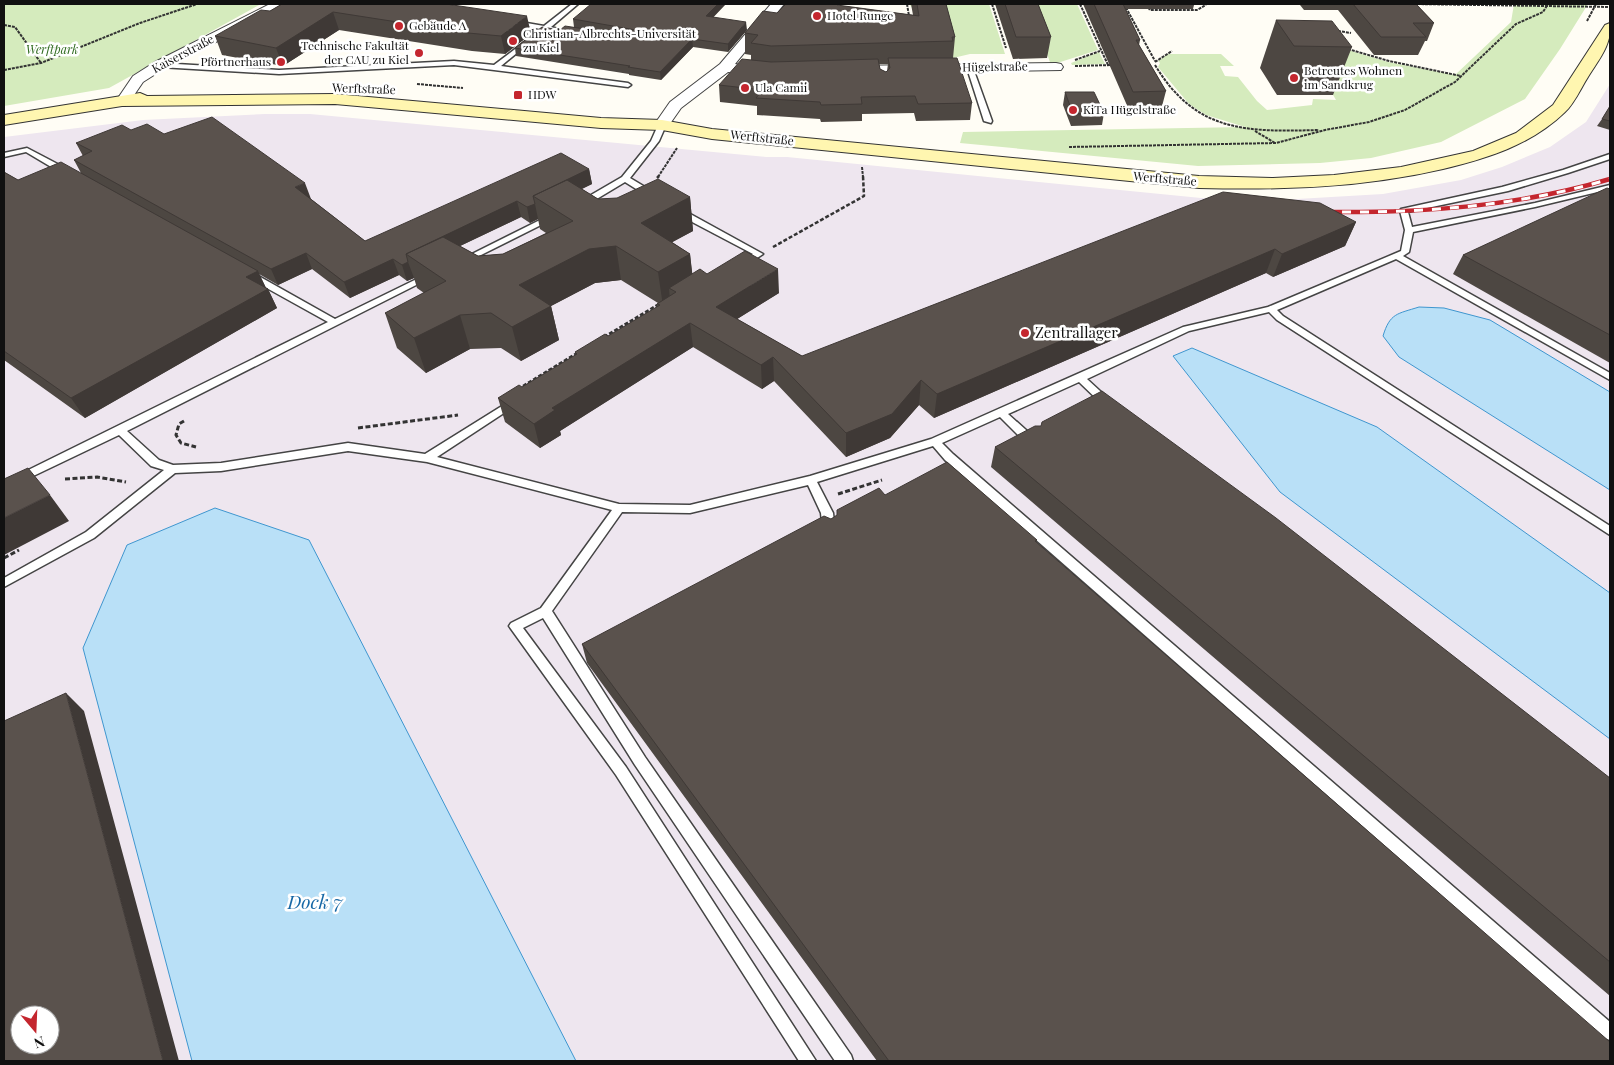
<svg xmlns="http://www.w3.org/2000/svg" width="1614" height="1065" font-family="'Playfair Display',serif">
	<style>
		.industrial { fill: #eee6ef; fill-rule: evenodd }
		.green { fill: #d5ebbd }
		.water { fill: #b9e0f7; stroke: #3f96cf }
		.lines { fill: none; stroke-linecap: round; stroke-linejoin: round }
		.lane-casing { stroke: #444; stroke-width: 3 }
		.street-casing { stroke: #444; stroke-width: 2 }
		.secondary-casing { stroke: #333; stroke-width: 2 }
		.path-far2 { stroke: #333; stroke-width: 2; stroke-dasharray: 3 1; stroke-linecap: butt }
		.path-far1 { stroke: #333; stroke-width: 2.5; stroke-dasharray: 4 2; stroke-linecap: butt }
		.path { stroke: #333; stroke-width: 3; stroke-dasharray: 5 2.5; stroke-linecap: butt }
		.lane { fill: #fff; fill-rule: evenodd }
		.street { fill: #fff; fill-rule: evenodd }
		.secondary { fill: #fff6b0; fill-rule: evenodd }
		.rail-casing { stroke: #c4262e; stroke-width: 4.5 }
		.rail { stroke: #fff; stroke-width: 3; stroke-dasharray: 9; stroke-linecap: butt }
		.wall { fill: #4d4742; fill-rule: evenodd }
		.shaded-wall { fill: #3f3936 }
		.building { fill: #5a524d; stroke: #3f3936; fill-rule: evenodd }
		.poi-dot { fill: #c4262e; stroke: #fff; stroke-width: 2 }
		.labels { text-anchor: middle; stroke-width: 5; stroke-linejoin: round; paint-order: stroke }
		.far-poi-label { font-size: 12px; fill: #111; stroke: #fff; text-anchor: start }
		.far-park-label { font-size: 12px; font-style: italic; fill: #2f6b1f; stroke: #fff }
		.far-street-label { font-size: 12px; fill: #111; stroke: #fff }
		.poi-label { font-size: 15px; fill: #111; stroke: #fff; text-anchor: start }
		.near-water-label { font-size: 19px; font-style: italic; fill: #1768a6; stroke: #fff }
	</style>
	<rect width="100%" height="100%" fill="#fffdf5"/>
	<!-- industrial -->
	<path class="industrial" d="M1610,84V1061H4V137L143,120L265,114H310L766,157H787L1201,198L1280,200L1383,194L1461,180L1502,167L1550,147L1586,122ZM20,1015H50V1045H20Z"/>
	<!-- green -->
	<path class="green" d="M4,4H261L109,88L4,106Z
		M909,4H989L1005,54H970L953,58Z
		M993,4H1077L1098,50L1051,65L1029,4Z
		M1514,4H1588L1560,49L1525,99L1441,142L1371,158L1320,163L1198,166L960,143L963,132L1245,127L1206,115L1189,104L1158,67L1160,63L1158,61L1168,54H1221L1234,66H1220L1225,76L1238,77L1257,101L1267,110L1312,105L1313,99L1336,100L1321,74L1345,49L1388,62L1455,75L1511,22Z
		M1099,52L1105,64L1072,65L1071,63Z"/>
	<!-- water -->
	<path class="water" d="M1419,307L1444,308L1490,320L1610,392V490L1399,357L1383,336C1390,313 1397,314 1419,307Z
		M1192,348L1377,427L1610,593V739L1280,492L1173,356Z
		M215,508L309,540L576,1061H192L83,648L127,545Z"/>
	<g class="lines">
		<defs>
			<path id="lane" d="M572,4H578L551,27L558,29V31L547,30L542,33L539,31L540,29L512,23L515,21L544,26Z
				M527,40L529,41V43L501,66L628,83L631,85L628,87L454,65L279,74L160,67L157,65L160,63L279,70L454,61L494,65Z
				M970,66L973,68L992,121L991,123L984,121L967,68Z
				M659,123L666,125L659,141L630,178L655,193V197H649L625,182L585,206H579V202L622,177L651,141Z
				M27,148L69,170L70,172L63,174L26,152L4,157V153Z
				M1610,154V159L1568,173L1508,191L1408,212L1412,227L1535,203L1610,185V189L1535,207L1413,232L1409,252L1403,256L1610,373V380L1396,259L1277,310L1283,316L1610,526V535L1277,320L1269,312L1189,331L1087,379L1112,402L1113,404L1112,406H1104L1079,382L1008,414L1035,438L1036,441L1035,444H1027L1000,417L942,443L953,454L1610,1022V1040L1604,1038L945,460L933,446L817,482L833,513L835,532L829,536L823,532L821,513L808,485L690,513L622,512L552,611L645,757L851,1055L853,1061H835L635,765L543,618L523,628L626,767L816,1061H799L616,775L509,626L511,623L541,608L612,510L427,462L348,451L221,471L175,473L94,538L4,587V578L86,532L164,470L151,466L119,435L4,490V482L328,322L247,277V273H253L335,319L427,274H433L434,276L127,431L159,460L173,465L221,463L348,443L425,454L515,398L519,399L520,401L519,403L437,457L619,504L690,505L810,476L931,439L1183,327L1268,307L1401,251L1405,230L1400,211L1401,209L1502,187L1563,170Z
				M677,210H683L763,254L745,266H739V262L753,254L677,214Z
				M548,216L555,218L465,263H459L458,261Z"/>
			<path id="street" d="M270,4H285L284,7L165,68L143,82L128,104H118L116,101L133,76L155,62Z
				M771,4H784L735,64L771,69L773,72L771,75L766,76L728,72L681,108L667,128H657L654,125L670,102L720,64Z
				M1056,63L1061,64L1063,67L1061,70L849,74L844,73L842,70L844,67L849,66Z"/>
			<path id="secondary" d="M1610,23C1612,45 1599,59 1588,77C1581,88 1574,104 1565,112C1531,145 1488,158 1443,169C1361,188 1283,190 1199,188L712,139L662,130L601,128L335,104L122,106L4,125V115L140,93L147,96L335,94L601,118L662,120L712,129L1199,176L1273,178L1334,175L1401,167L1473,151L1516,133L1553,105L1605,25Z"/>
		</defs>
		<!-- lane casing -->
		<use href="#lane" class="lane-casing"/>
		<!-- street casing -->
		<use href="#street" class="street-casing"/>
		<!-- secondary casing -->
		<use href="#secondary" class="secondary-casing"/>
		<!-- path-far2 -->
		<path class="path-far2" d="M907,4L909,16
			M992,4L1006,48
			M1080,4L1108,65
			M1124,4L1155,61
			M1146,4L1150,10H1197L1206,5
			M1413,4L1610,7
			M1587,21L1596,4
			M4,25L15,27L41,63
			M1338,31L1351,33
			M1348,49L1389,61L1461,76
			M1075,60L1100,51
			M1155,62L1172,51
			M1155,65C1196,133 1247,132 1319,130
			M1075,66L1112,65
			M4,70L41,63L140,23L197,4
			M417,84L463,88
			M1255,131L1275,143
			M1069,147L1276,143L1325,130L1369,122L1405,110L1455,82L1516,24L1543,12L1548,4
			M862,167L863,177
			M658,177L677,148"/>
		<!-- path-far1 -->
		<path class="path-far1" d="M657,178L659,176
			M773,247L864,196L863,176
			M604,337L659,304
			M523,386L577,353"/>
		<!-- path -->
		<path class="path" d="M184,421L179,424L176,435L181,443L196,447
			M358,428L458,415
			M65,479L97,477L126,482
			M838,494L882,480
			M4,558L19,550"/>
		<!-- lane -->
		<use href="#lane" class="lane"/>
		<!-- street -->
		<use href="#street" class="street"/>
		<!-- secondary -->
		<use href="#secondary" class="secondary"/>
		<defs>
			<path id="rail" d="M1324,212C1422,213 1516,207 1610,179"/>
		</defs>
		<!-- rail casing -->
		<use href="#rail" class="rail-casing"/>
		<!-- rail -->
		<use href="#rail" class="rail"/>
	</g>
	<!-- wall -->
	<path class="wall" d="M282,4L531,34L505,54L472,51L339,30L283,66L222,55L215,36L270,11Z
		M911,4H946L955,37L953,58L972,103L970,120L916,121L914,113L862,114V121L821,122L820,119L757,115V106L720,102L719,85L751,60V55L745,54V33L777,13L843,6L913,15ZM879,64H888L887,71L886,72L880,69Z
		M995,4H1038L1051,37L1047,58L1013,59Z
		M1083,4H1416L1434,23L1427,41H1425L1418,55H1374L1338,10H1304L1300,5H1194L1193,9H1125L1140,40L1139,45L1166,91L1161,110H1129Z
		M713,17L747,30L728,52L693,47L661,80L629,75V74L516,56L515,48L560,30L574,27L573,19Z
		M1276,20L1352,47L1333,95H1277L1260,68Z
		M1065,92L1104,113L1102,125L1071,126L1063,105Z
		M1610,106V130L1597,126L1602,119Z
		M131,130L164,134L311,199L365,241L589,169L592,184L582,189L598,199L690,197L693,231L672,242L690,254L692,274H707L779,293L737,319L802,356L1356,222L1345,246L1273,277L1266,273L934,418L919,405L890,438L846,457L774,381L762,389L693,347L560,431L561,435L540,448L505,422L498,398L522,387L576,355L575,352L608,336L657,307V304L658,303L621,280L595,283L551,306L559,340L521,361L501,348L470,349L426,373L397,348L385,313L424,293L417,288L414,278L407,281L399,275L350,298L312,269L278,285L259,274L266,288L268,289L277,308L85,418L4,360V172L18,180L81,173L74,160L83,156L76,143ZM521,217L530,223L538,219L540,229L546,233L503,254L478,256L460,246Z
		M1610,189V363L1453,274L1463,255Z
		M1041,426L1610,778V996L991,467L995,447Z
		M885,495L1037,540L1036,542L1610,1061H877L587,663L582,644L831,519Z"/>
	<!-- shaded-wall -->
	<path class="shaded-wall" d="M718,4H726L707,24L706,16Z
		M333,12L339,30L283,66L276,48Z
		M527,16L531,34L505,54L501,36Z
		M746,22L747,30L728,52V44Z
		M692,39L693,47L661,80L660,72Z
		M589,169L592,184L562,198L552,186Z
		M305,183L311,199L301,203L295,187Z
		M690,197L693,231L645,257L641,223Z
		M517,201L521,217L439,256L427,243Z
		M535,204L538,219L530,223L527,207Z
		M1356,222L1345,246L1273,277L1282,254Z
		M616,246L621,280L595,283L551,306L559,340L521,361L512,327L519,285L589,249Z
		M1275,249L1266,273L934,418L937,394Z
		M306,253L312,269L278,285L271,269Z
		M690,254L694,288L676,292L669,288L670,302L663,306L658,272Z
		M393,259L399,275L350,298L344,282Z
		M408,262L414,278L407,281L402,265Z
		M778,269L779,293L718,331L716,307Z
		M258,271L267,290L268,289L277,308L85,418L71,398L246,277Z
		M460,315L470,349L426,373L414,338Z
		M690,323L693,347L560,431L561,435L540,448L534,424L552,408Z
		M773,357L774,381L762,389L761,365Z
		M921,380L919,405L890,438L846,457V433Z
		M50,495L69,521L4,555V518Z
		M66,693L84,711L179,1061H163Z"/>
	<!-- building -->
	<path class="building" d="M282,4H446L527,16L501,36L468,33L333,12L276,48L215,36L261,10L270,11Z
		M591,4H718L706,16L746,22L728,44L692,39L660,72L628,67L630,66L515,48L542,27L560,30L565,26L645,38L649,34L647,32L573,19Z
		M786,4H837V5L919,16L917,4H946L955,37H952L953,41L771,46L751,43L758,35L745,33L763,11L777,13Z
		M1005,4H1038L1051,37H1016Z
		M1094,4H1123L1140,40H1136L1166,91L1133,92Z
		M1353,4H1416L1434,23H1413L1426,37H1381Z
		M1276,20L1332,21L1352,47L1294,46Z
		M888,58H957L972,103L918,104L915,96L861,97L862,104L821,105L820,102L756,98L763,90L719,85L742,59L771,62L878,59L880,69L886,72L890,68Z
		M1065,92H1094L1104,113L1073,114Z
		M1610,106V121L1602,119Z
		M212,117L305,183L295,187L365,241L561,153L589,169L533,196L535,204L527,207L517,201L406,254L408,262L402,265L393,259L344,282L306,253L271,269L74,160L92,151L76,143L122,125L131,130L147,124L164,134Z
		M61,162L258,271L246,277L268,289L71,398L4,351V172L18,180Z
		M658,179L690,197L641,223L690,254L658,272L616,246L589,249L519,285L551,306L512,327L491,313L460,315L414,338L385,313L446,281L406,254L443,237L478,256L503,254L573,221L533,196L567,180L598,199L617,198Z
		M1607,188L1610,189V335L1463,255Z
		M1223,192L1320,203L1356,222L1282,254L1275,249L937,394L921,380L892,414L846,433L773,357L761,365L690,323L552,408L555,410L534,424L498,398L519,385L522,387L577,354L575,352L605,334L608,336L660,305L657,304L676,292L669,288L700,269L707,274L745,251L778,269L716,307L802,356Z
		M1102,391L1276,518L1610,778V962L995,447L1035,426H1041L1042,422Z
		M947,462L1037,540L1035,541L1610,1042V1061H889L582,644L824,516L831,519L837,515V510L879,488L885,495Z
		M28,468L50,495L4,518V479Z
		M66,693L163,1061H4V721ZM20,1015H50V1045H20Z"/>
	<!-- markers -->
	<g class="poi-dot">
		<circle cx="817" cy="16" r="5"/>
		<circle cx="399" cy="26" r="5"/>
		<circle cx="513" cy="41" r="5"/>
		<circle cx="419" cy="53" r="5"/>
		<circle cx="281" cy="62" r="5"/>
		<circle cx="1294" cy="78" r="5"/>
		<circle cx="745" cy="88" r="5"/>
		<rect x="513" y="90" width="10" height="10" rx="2.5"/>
		<circle cx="1073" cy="110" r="5"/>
		<circle cx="1025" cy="333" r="5"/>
	</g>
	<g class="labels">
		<!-- far-poi labels -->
		<g class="far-poi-label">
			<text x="827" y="20">Hotel Runge</text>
			<text x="409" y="30">Gebäude A</text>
			<text x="523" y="38">Christian-Albrechts-Universität<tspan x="523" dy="14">zu Kiel</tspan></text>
			<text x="409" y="50" text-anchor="end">Technische Fakultät<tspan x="409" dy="14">der CAU zu Kiel</tspan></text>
			<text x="271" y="66" text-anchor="end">Pförtnerhaus</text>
			<text x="1304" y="75">Betreutes Wohnen<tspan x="1304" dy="14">im Sandkrug</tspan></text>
			<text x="755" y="92">Ula Camii</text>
			<text x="528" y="99">HDW</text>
			<text x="1083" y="114">KiTa Hügelstraße</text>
		</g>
		<!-- far-park labels -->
		<g class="far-park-label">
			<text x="52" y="54">Werftpark</text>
		</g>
		<!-- far-street labels -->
		<g class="far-street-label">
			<text transform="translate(183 54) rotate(-28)" y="4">Kaiserstraße</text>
			<text transform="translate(995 67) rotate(-1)" y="4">Hügelstraße</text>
			<text transform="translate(364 89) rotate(2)" y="4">Werftstraße</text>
			<text transform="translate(762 138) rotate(6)" y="4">Werftstraße</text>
			<text transform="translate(1165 179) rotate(5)" y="4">Werftstraße</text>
		</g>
		<!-- poi labels -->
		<g class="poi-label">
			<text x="1035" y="338">Zentrallager</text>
		</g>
		<!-- near-water labels -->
		<g class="near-water-label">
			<text x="315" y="909">Dock 7</text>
		</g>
	</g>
	<!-- border -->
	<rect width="1614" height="1065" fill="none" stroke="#111111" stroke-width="10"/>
	<!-- north arrow -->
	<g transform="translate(35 1030) rotate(161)"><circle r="24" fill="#ffffff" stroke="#a0a0a0"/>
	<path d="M0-4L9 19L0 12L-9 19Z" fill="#c4262e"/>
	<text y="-8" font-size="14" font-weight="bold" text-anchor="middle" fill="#111111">N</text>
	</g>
</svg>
